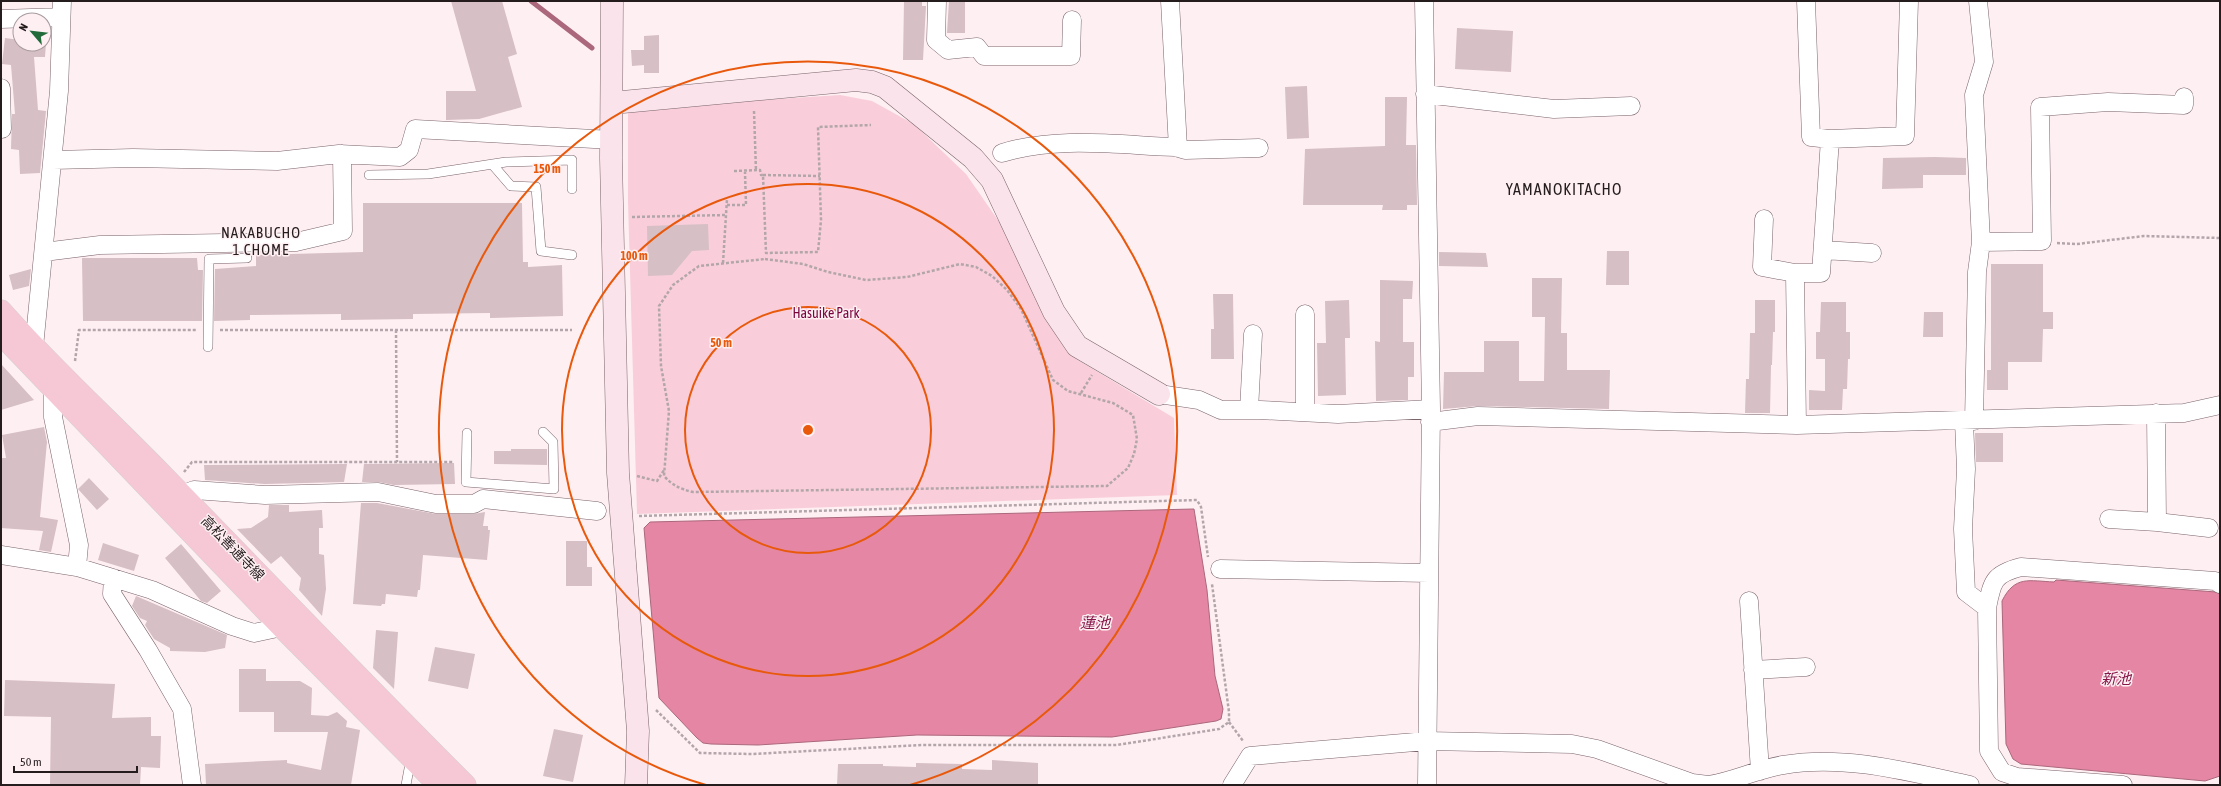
<svg xmlns="http://www.w3.org/2000/svg" width="2221" height="786" font-family="'Asap Condensed','Noto Sans JP',sans-serif">
	<style>
		.green { fill: #f9ceda }
		.water { fill: #e587a4; stroke: #ab677c }
		.lines { fill: none; stroke-linecap: round; stroke-linejoin: round }
		.stream { stroke: #ab677c; stroke-width: 5 }
		.building { fill: #d6bfc5 }
		.lane-casing { stroke: #79646a; stroke-width: 10 }
		.street-casing { stroke: #79646a; stroke-width: 19 }
		.secondary-casing { stroke: #79646a; stroke-width: 23 }
		.primary-casing { stroke: #d3d2d2; stroke-width: 23 }
		.path { stroke: #b3a6aa; stroke-width: 2.5; stroke-dasharray: 3 2; stroke-linecap: butt }
		.lane { stroke: #fff; stroke-width: 9 }
		.street { stroke: #fff; stroke-width: 18 }
		.secondary { stroke: #fae3ea; stroke-width: 22 }
		.primary { stroke: #f6c7d4; stroke-width: 22 }
		.ring { fill: none; stroke: #e8590c; stroke-width: 2 }
		.labels { text-anchor: middle; stroke-width: 3; stroke-linejoin: round; paint-order: stroke }
		.park-label { font-size: 14px; fill: #7a053e; stroke: #feeff3 }
		.street-label { font-size: 14px; fill: #251c1e; stroke: #feeff3 }
		.neighbourhood-label { font-size: 15px; letter-spacing: 1px; fill: #251c1e; stroke: #feeff3 }
		.water-label { font-size: 15px; font-style: italic; fill: #851647; stroke: #feeff3 }
		.quarter-label { font-size: 16px; letter-spacing: 1px; fill: #251c1e; stroke: #feeff3 }
		.centre { fill: #e8590c; stroke: #feeff3; stroke-width: 2 }
		.ring-label { font-size: 12px; text-anchor: middle; font-weight: bold; fill: #e8590c; stroke: #feeff3; stroke-width: 3; stroke-linejoin: round; paint-order: stroke }
	</style>
	<rect width="100%" height="100%" fill="#feeff3"/>
	<!-- green -->
	<path class="green" d="M840,95L872,101L919,127V129L966,174L1002,226L1041,309L1078,360L1174,418L1177,495L637,514L628,202V113L650,107Z"/>
	<!-- water -->
	<path class="water" d="M1194,509L1207,590L1215,676L1223,709L1221,719L1216,721L1112,737L917,735L758,745L711,744L703,743L697,738L659,698L644,528L650,522Z
		M2056,580L2216,592L2220,594V776L2205,781L2021,764L2013,759L2006,744L2002,601C2015,575 2029,581 2054,582Z"/>
	<g class="lines">
		<!-- stream -->
		<path class="stream" d="M531,1L592,48"/>
	</g>
	<!-- building -->
	<path class="building" d="M451,1H502L517,54L508,57L522,107L479,119L446,120V91H476Z
		M904,1H922V6H926L923,60H903Z
		M949,1H965V33H947Z
		M1457,28L1513,31L1511,72L1455,69Z
		M659,35V73H644V65L632,66L631,50H644V36Z
		M5,38L20,40V44L46,43L45,57H34L38,110L46,111L40,173L20,174L19,150L11,149L12,114H15L11,65L2,64Z
		M1307,86L1309,138L1287,139L1285,87Z
		M1385,97H1407L1406,145H1416L1417,205H1407V210H1382L1383,205H1303L1305,149L1385,146Z
		M1935,157L1966,158V175H1923V188L1882,189L1883,158Z
		M363,203H522L523,262H528V267L562,265L563,316L490,318V313L413,314V319L341,320V314L250,315V320L214,321L215,269L256,266V255L363,252Z
		M708,224L709,250L692,251L672,275L648,276L647,226Z
		M1607,251H1629V285H1606Z
		M1439,252L1486,253L1488,267L1439,266Z
		M82,258H197L198,270H203L202,321H83Z
		M1991,264H2043V312H2053V329H2043L2042,362H2008V390H1987V370H1991Z
		M31,269L29,286L13,290L9,275Z
		M1532,278H1562L1561,333H1567V370H1610L1609,409L1478,406L1443,409L1444,372H1484V341H1519V381H1544L1545,317H1532Z
		M1380,280L1413,281L1412,299H1403V342H1414V377H1408V400L1376,401L1375,341L1380,342Z
		M1213,294H1233L1234,359H1211V329H1214Z
		M1349,300L1350,338H1345L1346,395L1318,396L1317,343H1326L1325,301Z
		M1755,300H1775V332H1773L1772,365H1771L1770,413H1745L1746,379H1749L1750,333H1755Z
		M1821,302H1846V332H1850V359H1848L1847,389H1843L1842,410H1809V390L1825,391V359H1816V332H1820Z
		M1924,312H1943V337H1923Z
		M1,364L34,400L1,410Z
		M44,427L47,442L40,517L58,520L51,552L39,550L43,531L1,528V458H6L2,435Z
		M1975,433H2003V462H1976Z
		M511,449H547V465L494,464V451H511Z
		M454,463L455,484L394,485L378,482H362L364,464Z
		M347,464L344,482L265,484L205,480L204,465Z
		M89,478L109,499L97,510L78,489Z
		M361,503H377L436,514H474L485,512L483,526H488V530H490L487,560L423,555L420,590H418L417,597L386,594L385,604H382L381,606L353,604Z
		M269,505H289V512L322,510L323,528H319V554L324,555L326,589L322,616L299,590L301,578L281,556L271,564L237,529L251,528L268,517Z
		M566,541H587V567H592V586H566Z
		M103,543L139,555L134,571L98,560Z
		M181,544L221,591L207,603L201,601L165,558Z
		M136,596L227,635L225,648L205,652L170,651V648L154,639L145,625L147,621L140,618L132,606Z
		M376,630L398,632L394,689L373,668Z
		M435,647L475,654L468,689L428,681Z
		M239,669H266V681H300L312,688L311,715L328,716L337,712L347,721L346,727L360,730L351,785H206L205,764L287,760V763L321,770L328,732H274V712H239Z
		M5,680L115,684L112,718L151,717V736H161L160,768L141,767L140,785H50L51,717L4,716Z
		M554,729L583,735L573,782L543,776Z
		M992,760L1038,763V785H837L838,764H883V766L916,767V763L962,764V769L992,770Z"/>
	<g class="lines">
		<defs>
			<path id="lane" d="M492,164L511,186L536,187L541,251L572,255
				M369,175L428,174L506,162L572,160V189
				M208,347L209,259L247,258
				M467,433L466,482L554,489L553,442L543,432
				M406,785L411,758"/>
			<path id="street" d="M937,1L936,40L948,50L977,47L984,56H1071L1072,20
				M1170,1L1178,148
				M1424,1L1431,409L1427,785
				M1806,1L1811,137L1830,139
				M1,19L61,17
				M1,88L2,129
				M1425,94L1554,109L1631,106
				M1002,153C1056,136 1119,145 1175,147L1185,150L1259,148
				M53,160L133,158L277,161L339,154L400,157L409,150L415,129L612,140
				M1764,219L1762,267L1795,273
				M1981,242L2042,241L2040,107L2108,102L2184,105V97
				M1823,250L1872,253
				M44,252L100,245L296,242L343,231L342,154
				M1305,314V412
				M34,347L59,91L62,1
				M53,390V417L79,545L77,567
				M1159,394L1199,400L1221,410H1260L1338,414L1431,409
				M1249,410L1253,334
				M2156,413L2157,522L2209,528
				M1964,421L1966,469L1963,529L1966,592L1987,608
				M1974,421L1977,272L1981,242L1974,95L1984,62L1978,1
				M1430,422L1478,416L1797,425L2184,413L2220,405
				M1797,425L1795,273H1821L1830,139L1905,136L1909,1
				M181,495L194,490L265,495L378,492L436,504H474L483,499L597,511
				M2109,519L2157,522
				M1,555L77,567L152,590L232,626L254,633L282,627L291,619
				M1220,569L1429,573
				M113,578L112,594L148,650L182,709L192,785
				M1749,601L1760,771
				M1753,670L1806,667
				M1232,785L1250,756L1427,741L1572,744L1597,749L1692,783L1708,785
				M1709,785C1734,781 1758,769 1783,765C1844,754 1909,772 1970,785
				M2123,785L2017,777L2002,772L1989,751L1987,608C1992,582 1993,574 2021,567L2215,581L2220,584"/>
			<path id="secondary" d="M612,1L611,158L618,473L638,731L636,785
				M612,103L856,80L872,82L885,87L973,158L992,180L1054,312L1077,346L1159,394"/>
			<path id="primary" d="M1,311C53,370 112,423 167,480C266,582 364,684 465,785
				M1,334L282,627L439,785"/>
		</defs>
		<!-- lane casing -->
		<use href="#lane" class="lane-casing"/>
		<!-- street casing -->
		<use href="#street" class="street-casing"/>
		<!-- secondary casing -->
		<use href="#secondary" class="secondary-casing"/>
		<!-- primary casing -->
		<use href="#primary" class="primary-casing"/>
		<!-- path -->
		<path class="path" d="M754,111L756,171
			M734,171L760,170L761,175H763L766,253L818,252L821,220L818,127L871,125
			M763,175L820,176
			M727,205H746L745,172
			M632,217L726,215
			M2057,243L2077,244L2144,236L2220,238
			M765,259L803,264L828,272L866,280L907,277L960,264L976,267L992,276L1007,290L1021,309L1053,380L1068,391L1113,403L1133,415L1137,439L1134,454L1128,468L1107,486L693,492C680,489 672,485 664,476L669,411L661,366L659,306L673,285L699,266Z
			M723,263L727,199
			M220,330H572
			M396,330L397,462
			M75,361L79,330H197
			M1081,393L1092,375
			M184,472L192,462H454
			M637,476L657,481L664,470
			M639,516L1197,500L1201,507L1208,557
			M656,710L700,753L752,754L922,745H1117L1219,729L1229,722V712L1212,584
			M1229,722L1243,741"/>
		<!-- lane -->
		<use href="#lane" class="lane"/>
		<!-- street -->
		<use href="#street" class="street"/>
		<!-- secondary -->
		<use href="#secondary" class="secondary"/>
		<!-- primary -->
		<use href="#primary" class="primary"/>
	</g>
	<!-- distance rings -->
	<g class="ring">
		<circle cx="808" cy="430" r="123"/>
		<circle cx="808" cy="430" r="246"/>
		<path d="M706 785A369 369 0 1 1 910 785"/>
	</g>
	<g class="labels">
		<!-- park labels -->
		<g class="park-label">
			<text x="826" y="318">Hasuike Park</text>
		</g>
		<!-- street labels -->
		<g class="street-label">
			<text transform="translate(233 548) rotate(46)" y="5">高松善通寺線</text>
		</g>
		<!-- neighbourhood labels -->
		<g class="neighbourhood-label">
			<text x="261" y="238">NAKABUCHO<tspan x="261" dy="17">1 CHOME</tspan></text>
		</g>
		<!-- water labels -->
		<g class="water-label">
			<text x="1095" y="628">蓮池</text>
			<text x="2116" y="684">新池</text>
		</g>
		<!-- quarter labels -->
		<g class="quarter-label">
			<text x="1564" y="195">YAMANOKITACHO</text>
		</g>
	</g>
	<circle cx="808" cy="430" r="6" class="centre"/>
	<g class="ring-label">
		<text x="547" y="173">150 m</text>
		<text x="634" y="260">100 m</text>
		<text x="721" y="347">50 m</text>
	</g>
	<!-- border -->
	<rect width="2221" height="786" fill="none" stroke="#251c1e" stroke-width="4"/>
	<!-- north arrow -->
	<g transform="translate(32 32) rotate(298)"><circle r="19" fill="#feeff3" stroke="#a79b9e"/>
	<path d="M0-3L7 15L0 10L-7 15Z" fill="#206b39"/>
	<text y="-6" font-size="11" font-weight="bold" text-anchor="middle" fill="#251c1e">N</text>
	</g>
	<!-- scale -->
	<path d="M14 766v6h123v-6" fill="none" stroke="#251c1e" stroke-width="2"/>
	<text x="20" y="766" font-size="12" fill="#251c1e" stroke="#feeff3" stroke-width="3" paint-order="stroke">50 m</text>
</svg>
